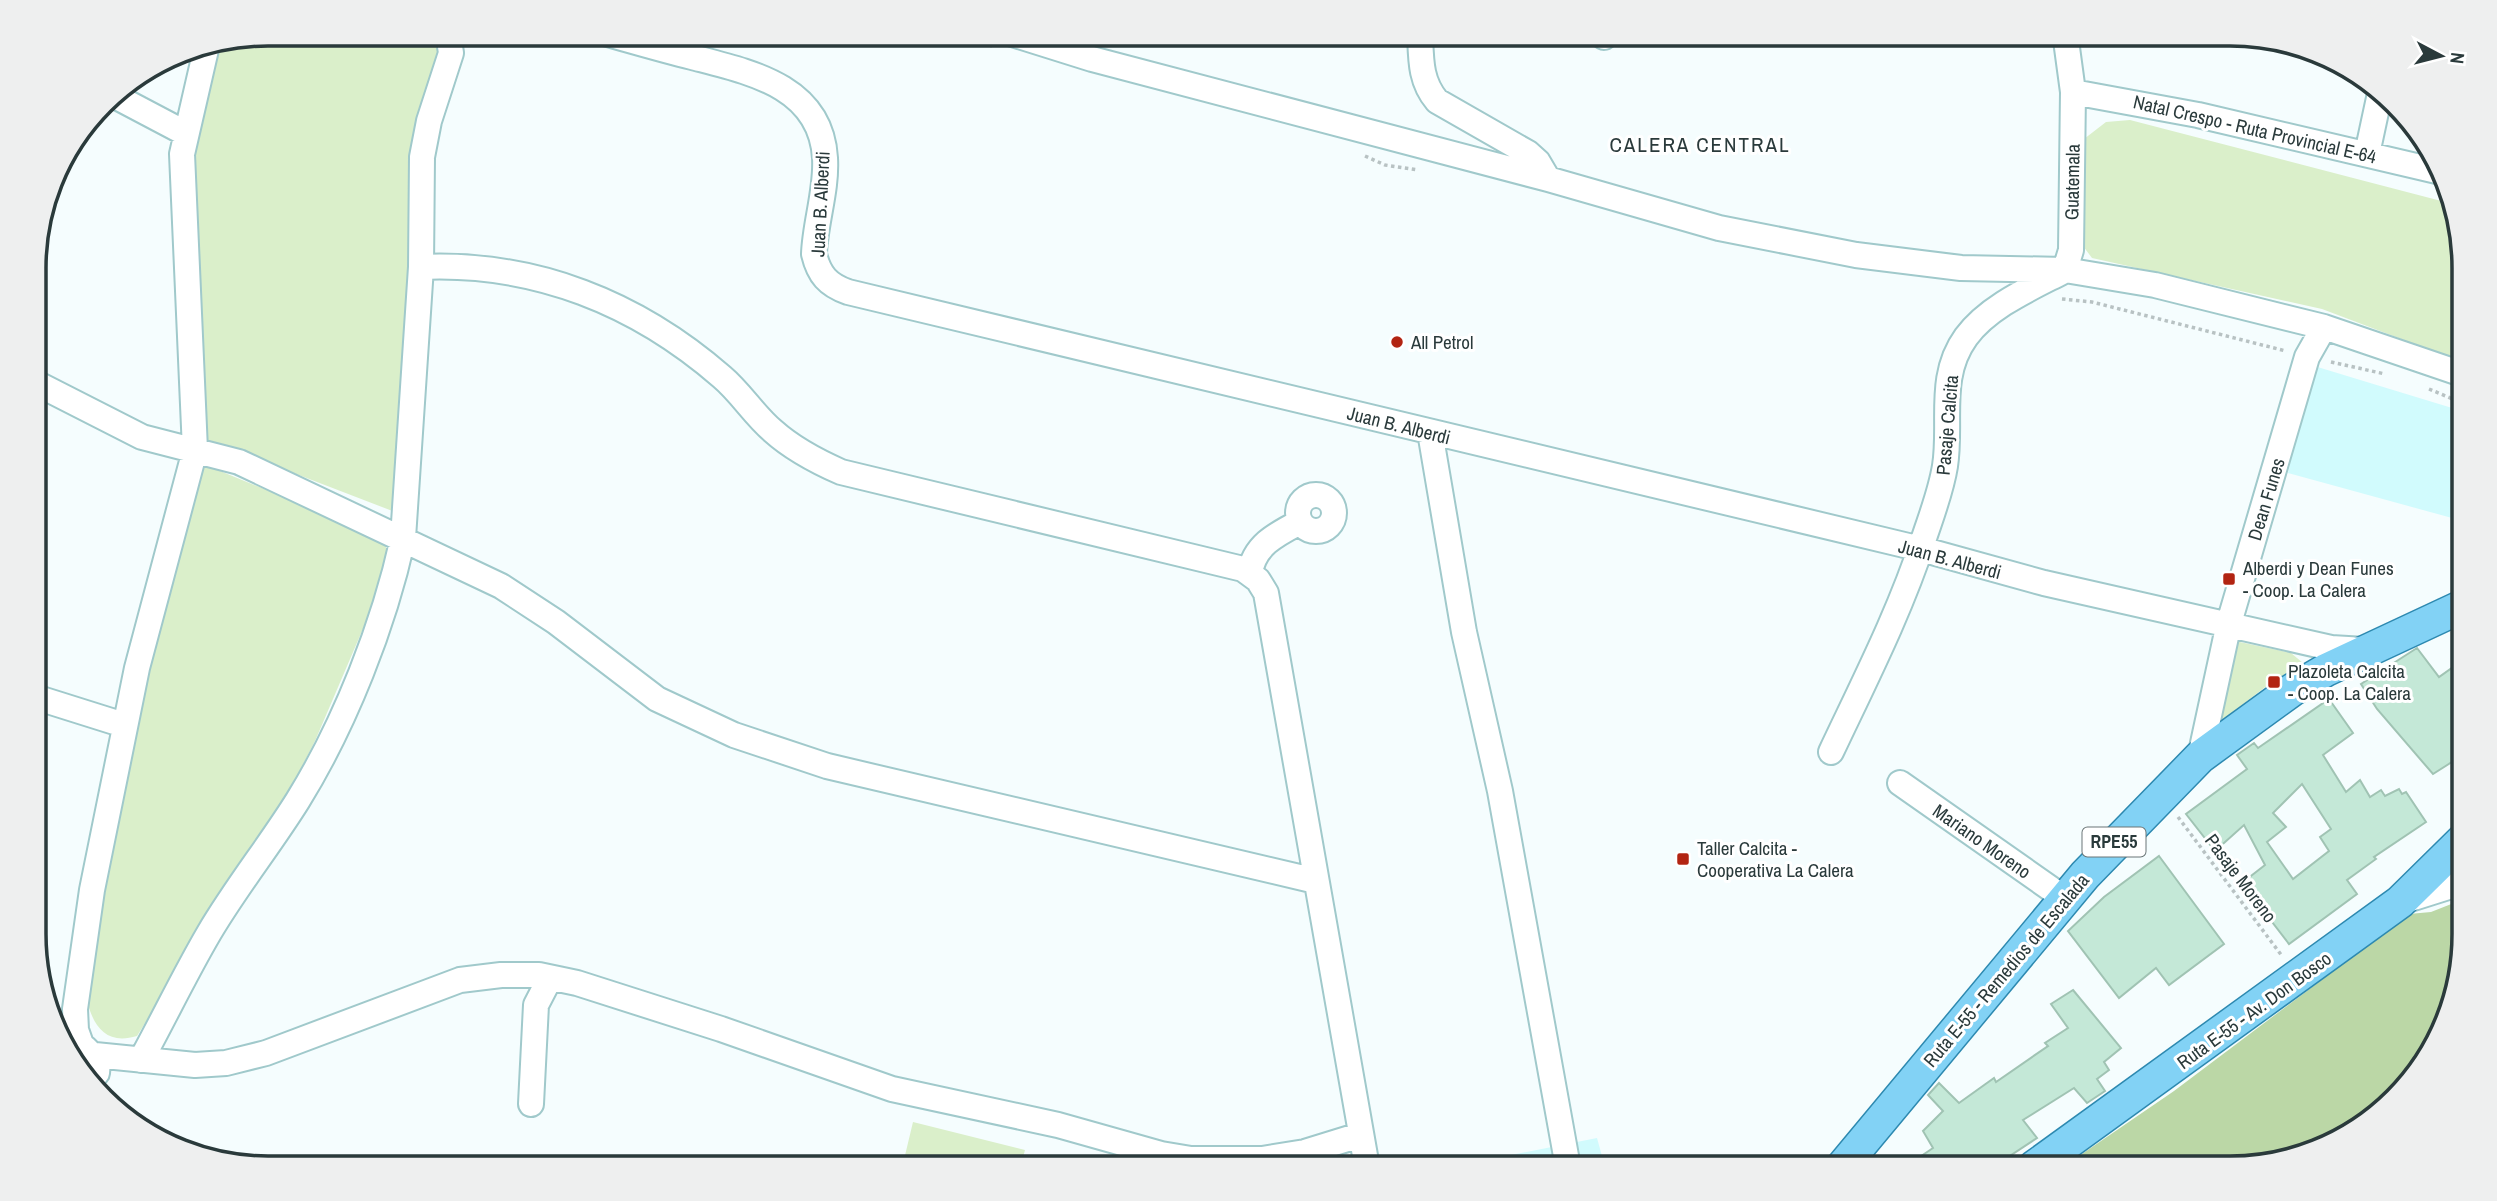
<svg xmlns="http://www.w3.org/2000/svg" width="2497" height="1201" font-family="'Archivo Narrow',sans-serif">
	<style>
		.built { fill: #d1fbfd }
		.green { fill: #daefca }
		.forest { fill: #bbd7a6 }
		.building { fill: #c4e8d7; stroke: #a0c3b3; stroke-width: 2; fill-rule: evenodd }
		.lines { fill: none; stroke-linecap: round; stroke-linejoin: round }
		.minor-casing { stroke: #a0c9cb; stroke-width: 28 }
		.major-casing { stroke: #2d89b0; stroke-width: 35 }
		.path { stroke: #b8c2c3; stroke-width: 3.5; stroke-dasharray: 3.5 3.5; stroke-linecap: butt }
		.minor { stroke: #fff; stroke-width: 24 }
		.major { stroke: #82d2f5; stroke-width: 32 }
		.poi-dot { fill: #b22412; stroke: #fff; stroke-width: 2.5 }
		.labels { text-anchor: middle; stroke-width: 6; stroke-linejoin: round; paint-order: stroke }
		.shield { fill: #fff; stroke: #6a7576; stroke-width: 2 }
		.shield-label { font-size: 18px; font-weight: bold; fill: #2a3a3b }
		.street-label { font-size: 19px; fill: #2a3a3b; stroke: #fff }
		.poi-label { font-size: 19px; fill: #2a3a3b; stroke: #fff; text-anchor: start }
		.neighbourhood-label { font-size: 21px; letter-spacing: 2px; fill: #2a3a3b; stroke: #fff }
		.rim { fill: none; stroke: #2a3a3b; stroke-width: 3.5 }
	</style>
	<rect width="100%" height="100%" fill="#f5fdfe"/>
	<!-- built -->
	<path class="built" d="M2311,365L2462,411L2463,521L2288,473Z
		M1597,1138L1605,1167H1450Z"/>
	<!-- green -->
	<path class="green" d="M268,33H408L435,40L441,51L395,512L203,438L194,144L220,43Z
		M2130,120L2449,203L2462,237V362L2322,309L2092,258L2083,246L2084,139L2106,122Z
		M208,466L384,538L387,552L368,617L315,741L287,796L137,1036C107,1045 94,1028 87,1001L132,717L200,471Z
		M2235,641L2291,653L2303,663L2268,685L2217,724Z
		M913,1122L1025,1150L1020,1168H902Z"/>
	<!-- forest -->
	<path class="forest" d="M2464,899V934L2440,1037L2359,1128L2244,1167H2063L2174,1091L2409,914L2431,912Z"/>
	<!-- building -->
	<path class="building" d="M2417,648L2439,677L2463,660V780L2452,762L2433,774L2377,709L2361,684Z
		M2329,699L2353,733L2323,755L2346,792L2360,780L2370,797L2381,790L2385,796L2399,789L2402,794L2406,792L2426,822L2374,857L2376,859L2347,880L2357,894L2289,944L2242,883L2265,865L2244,825L2215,851L2186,814L2247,769L2237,755L2254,743L2258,748ZM2302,784L2331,829L2320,837L2329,851L2293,879L2267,842L2286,827L2273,813Z
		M2159,856L2224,944L2169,985L2156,968L2119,998L2068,931L2104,897Z
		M2073,990L2121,1048L2104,1062L2109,1070L2097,1079L2105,1091L2087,1103L2074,1088L2023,1120L2037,1138L1993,1167H1905L1933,1148L1923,1131L1943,1111L1928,1095L1939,1083L1959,1103L1994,1078L1996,1082L2048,1046L2045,1043L2068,1028L2051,1004Z"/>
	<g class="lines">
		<defs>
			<path id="minor" d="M604,33C633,41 663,50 692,57C750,72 821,86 825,158C827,190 815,223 814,254C819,275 828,285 848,292L1921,549L2044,583L2331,648L2365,650
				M1009,33L1092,59L1548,179L1719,228L1856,255L1961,268L2065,270L2155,285L2324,327L2462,374
				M1420,33C1421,59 1420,81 1437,101L1528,153L1538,162L1548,179
				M1603,33L1604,37
				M2065,33L2073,92L2071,250L2065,270
				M2073,92L2198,115L2437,171
				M111,94L185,133
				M2367,154L2379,98
				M421,267C535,262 637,303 722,377C741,393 754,415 773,431C793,449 816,461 841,472L1243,569L1258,580L1266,593L1367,1167
				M34,382L142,437L239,462L501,586L556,622L657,699L734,735L827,766L1316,881
				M1430,432L1464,632L1500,791L1568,1167
				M1298 513a18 18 0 1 1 36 0a18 18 0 1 1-36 0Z
				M1250,573C1254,545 1277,534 1300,522
				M35,697L124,725
				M1831,752C1864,682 1900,612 1924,538C1932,514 1941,491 1945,466C1952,422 1937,377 1966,337C1988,307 2029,289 2062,272
				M2200,757L2229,623L2307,357L2324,327
				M1900,783L2064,898
				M2404,901L2464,882
				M82,1047L76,1030L75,1009L92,890L137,668L195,450L182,154L207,45
				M85,1048L98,1061L97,1073L89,1082
				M95,1055L195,1065L226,1063L266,1053L460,980L501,975H539L577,983L721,1029L892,1089L1058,1125L1161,1154L1191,1159H1262L1305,1152L1360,1135
				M141,1060C164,1018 185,974 209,933C236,887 270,845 298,800C345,724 384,625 403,538L421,267L422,157L429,121L451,53L449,40L441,33
				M531,1104L536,1005L550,978"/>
			<path id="major" d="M1842,1167L2085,875L2200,757L2292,690L2326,670L2463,606
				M2034,1167L2400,902L2463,840"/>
		</defs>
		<!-- minor casing -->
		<use href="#minor" class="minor-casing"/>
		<!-- major casing -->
		<use href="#major" class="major-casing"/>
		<!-- path -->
		<path class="path" d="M950,33L992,46
			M1365,156L1385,165L1418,170
			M2062,299L2092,302L2286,351
			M2331,362L2385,374
			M2429,389L2462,403
			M2178,817L2282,956"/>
		<!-- minor -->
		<use href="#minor" class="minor"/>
		<!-- major -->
		<use href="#major" class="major"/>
	</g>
	<!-- markers -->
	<g class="poi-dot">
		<circle cx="1397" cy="342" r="7"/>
		<rect x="2222" y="572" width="14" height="14" rx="3.5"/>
		<rect x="2267" y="675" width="14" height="14" rx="3.5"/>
		<rect x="1676" y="852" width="14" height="14" rx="3.5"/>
	</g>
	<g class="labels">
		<!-- shield labels -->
		<rect class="shield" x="2082.5" y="827.5" width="63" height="29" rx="5"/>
		<g class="shield-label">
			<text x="2114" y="848">RPE55</text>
		</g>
		<!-- street labels -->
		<g class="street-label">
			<text transform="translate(2255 129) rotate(13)" y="7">Natal Crespo - Ruta Provincial E-64</text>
			<text transform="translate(2072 182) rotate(-89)" y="7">Guatemala</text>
			<text transform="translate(820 204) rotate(-87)" y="7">Juan B. Alberdi</text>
			<text transform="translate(1399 425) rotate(14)" y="7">Juan B. Alberdi</text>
			<text transform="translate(1947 425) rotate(-85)" y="7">Pasaje Calcita</text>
			<text transform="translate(2266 499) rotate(-73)" y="7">Dean Funes</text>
			<text transform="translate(1950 559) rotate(15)" y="7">Juan B. Alberdi</text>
			<text transform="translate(1982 841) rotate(35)" y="7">Mariano Moreno</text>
			<text transform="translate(2241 878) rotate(53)" y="7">Pasaje Moreno</text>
			<text transform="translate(2006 970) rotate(-50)" y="7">Ruta E-55 - Remedios de Escalada</text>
			<text transform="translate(2254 1010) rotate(-36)" y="7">Ruta E-55 - Av. Don Bosco</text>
		</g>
		<!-- poi labels -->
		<g class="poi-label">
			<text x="1411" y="349">All Petrol</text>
			<text x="2243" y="575">Alberdi y Dean Funes<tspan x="2243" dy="22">- Coop. La Calera</tspan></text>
			<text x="2288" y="678">Plazoleta Calcita<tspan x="2288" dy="22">- Coop. La Calera</tspan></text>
			<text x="1697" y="855">Taller Calcita -<tspan x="1697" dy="22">Cooperativa La Calera</tspan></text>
		</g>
		<!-- neighbourhood labels -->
		<g class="neighbourhood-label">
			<text x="1700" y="152">CALERA CENTRAL</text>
		</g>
	</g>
	<!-- crop -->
	<path d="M0 0H2497V1201H0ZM268 46H2230A222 222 0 0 1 2452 268V934A222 222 0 0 1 2230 1156H268A222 222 0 0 1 46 934V268A222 222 0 0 1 268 46Z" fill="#eeefef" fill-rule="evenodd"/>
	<path class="rim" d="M268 46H2230A222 222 0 0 1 2452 268V934A222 222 0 0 1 2230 1156H268A222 222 0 0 1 46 934V268A222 222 0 0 1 268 46Z"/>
	<!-- north arrow -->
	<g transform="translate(2441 56) rotate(97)" stroke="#ffffff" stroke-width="5" paint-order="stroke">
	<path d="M0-5L12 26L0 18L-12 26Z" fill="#2a3a3b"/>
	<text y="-10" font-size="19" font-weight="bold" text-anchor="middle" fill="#2a3a3b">N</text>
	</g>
</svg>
